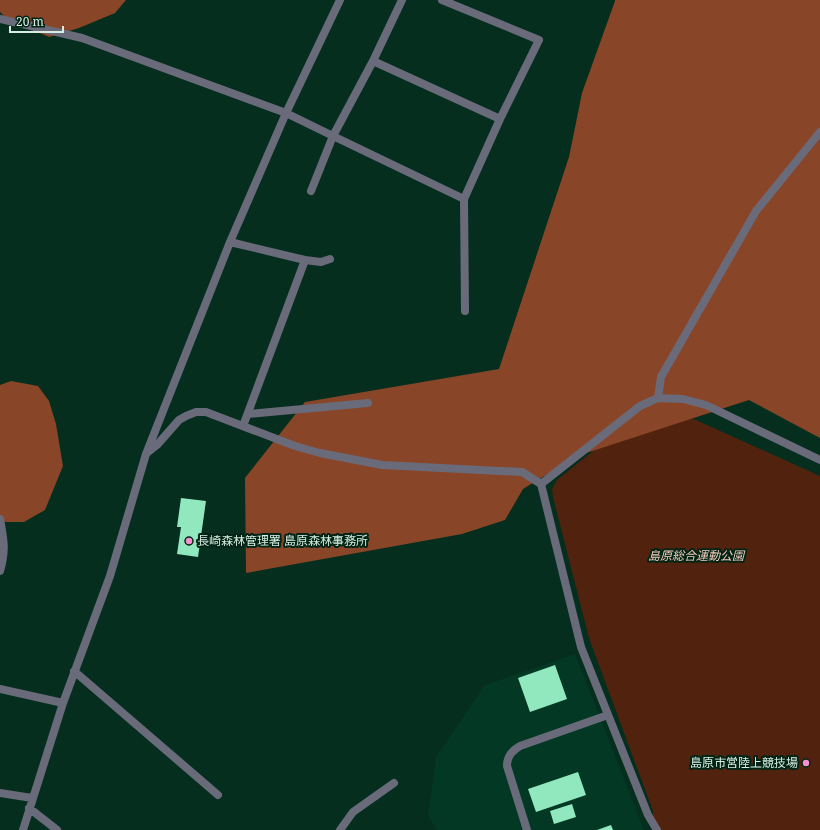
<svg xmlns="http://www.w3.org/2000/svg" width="820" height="830" font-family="'Noto Serif','Noto Sans JP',serif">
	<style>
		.built { fill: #033825 }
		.green { fill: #51230e }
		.forest { fill: #894527 }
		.building { fill: #91e8bf }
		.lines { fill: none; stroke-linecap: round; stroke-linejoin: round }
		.lane { stroke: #6a6b7a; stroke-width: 8 }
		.street { stroke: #6a6b7a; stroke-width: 8 }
		.poi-dot { fill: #f690d0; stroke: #002415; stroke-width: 1.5 }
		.labels { text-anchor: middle; stroke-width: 4; stroke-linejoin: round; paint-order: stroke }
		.poi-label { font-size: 12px; fill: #d8ede2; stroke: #002415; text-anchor: start }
		.park-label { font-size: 12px; font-style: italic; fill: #f6ccbb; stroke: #002415 }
	</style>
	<rect width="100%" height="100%" fill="#052e1e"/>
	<!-- built -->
	<path class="built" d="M575,654L644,830H437L428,816L436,757L485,685Z"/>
	<!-- green -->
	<path class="green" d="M647,408L678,412L820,476V830H652L653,811L589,638L553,497L552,489L557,480Z"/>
	<!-- forest -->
	<path class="forest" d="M0,0H126L115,13L79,28L49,37L6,18L0,12Z
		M615,0H820V438L749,400L577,456L523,489L505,520L462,534L246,573L245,478L305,402L499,369L569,157L582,93L615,1Z
		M11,381L38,386L49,401L56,424L63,466L45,510L24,522H5L0,518V385Z"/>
	<!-- building -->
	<path class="building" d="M181,498L206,501L198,557L177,554L181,527H177Z
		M555,665L567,699L530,712L518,678Z
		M578,772L586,795L536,812L528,789Z
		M572,804L576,817L554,824L550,811Z
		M611,825L613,830H597Z"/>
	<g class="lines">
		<!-- lane -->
		<path class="lane" d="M527,830L507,766C507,756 512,751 520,746L608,715"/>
		<!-- street -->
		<path class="street" d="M442,0L539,40L500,119L464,199L465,311
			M0,19L82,38L286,113L333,136L373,61L402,0
			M373,61L500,119
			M311,191L333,136L464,199
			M230,242L305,260L243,426
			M305,260L321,262L330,259
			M658,398L661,377L756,211L820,132
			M248,414L368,403
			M147,453L157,445L179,420L186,416L196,412H206L295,446L320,453L382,465L522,472L541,484L581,647L648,815L657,830
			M541,484L640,406L658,398L683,399L706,405L820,460
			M0,519C4,540 6,551 0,571
			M74,671L218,795
			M0,689L63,703
			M0,793L32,798
			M29,808L57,830
			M23,830L63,703L110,576L146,454L230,242L286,113L340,0
			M340,830L353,812L394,783"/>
	</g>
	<!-- markers -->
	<g class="poi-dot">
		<circle cx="189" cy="541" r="4"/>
		<circle cx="806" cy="763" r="4"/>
	</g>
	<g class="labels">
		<!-- poi labels -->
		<g class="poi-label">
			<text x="197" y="545">長崎森林管理署 島原森林事務所</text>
			<text x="798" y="767" text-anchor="end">島原市営陸上競技場</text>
		</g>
		<!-- park labels -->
		<g class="park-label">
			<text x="696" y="560">島原総合運動公園</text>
		</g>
	</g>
	<!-- scale -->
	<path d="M10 26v6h53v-6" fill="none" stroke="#d8ede2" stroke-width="2"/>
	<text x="16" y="26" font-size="12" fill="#d8ede2" stroke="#002415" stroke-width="3" paint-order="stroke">20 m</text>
</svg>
